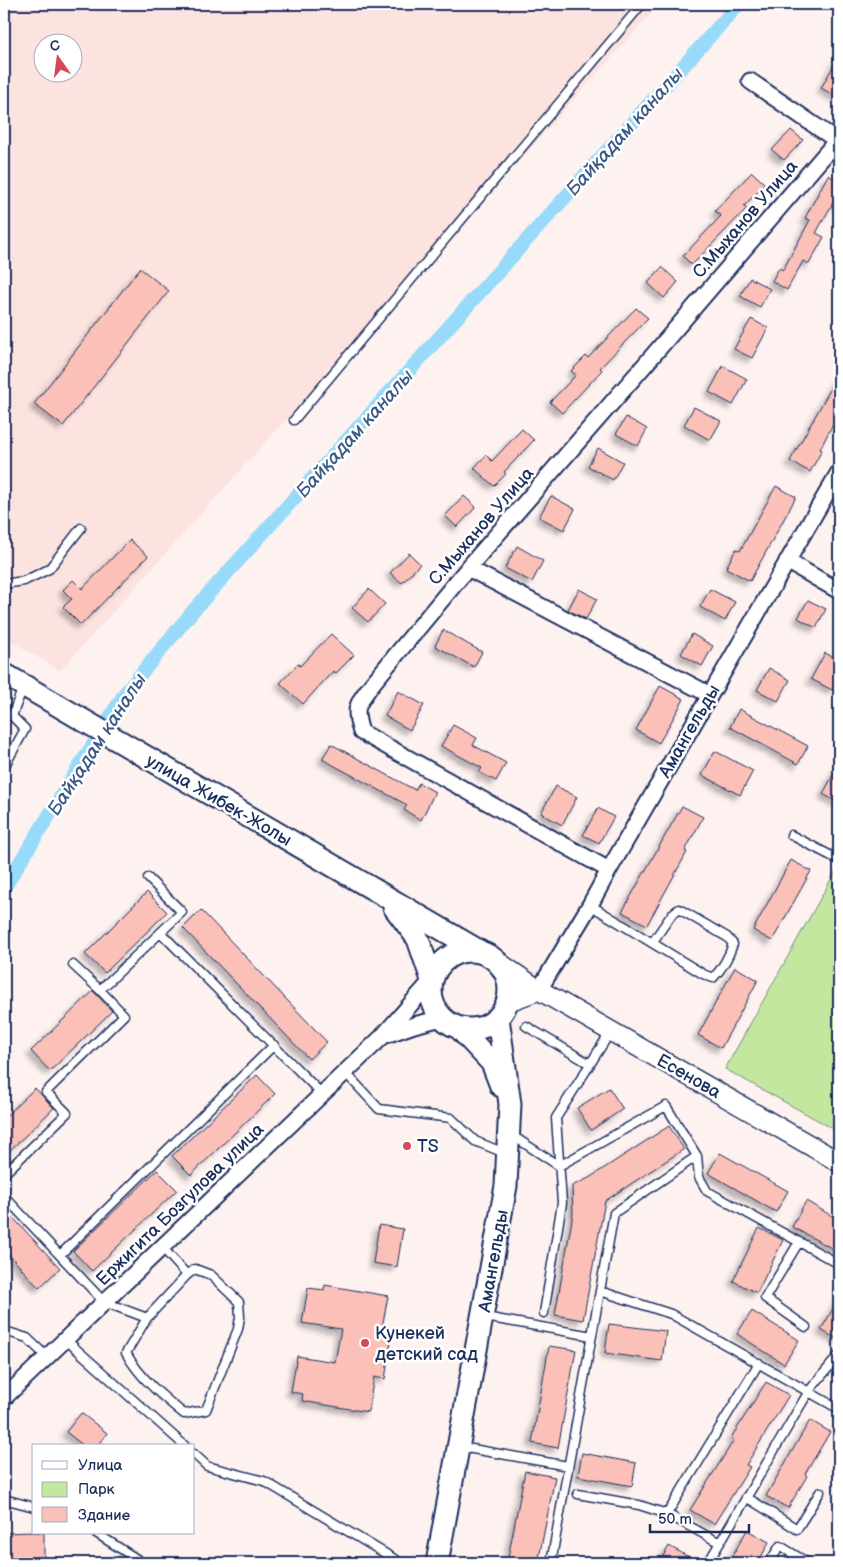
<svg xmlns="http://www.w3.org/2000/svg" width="843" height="1567" font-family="'Balsamiq Sans',sans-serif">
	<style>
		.built { fill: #fde3e0; fill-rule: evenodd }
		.green { fill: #c4e7a0; stroke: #708b7f }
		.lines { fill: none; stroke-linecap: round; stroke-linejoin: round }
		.canal { stroke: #97daf9; stroke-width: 14 }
		.building { fill: #fbc0b8; stroke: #1b2f5e; filter: url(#shadow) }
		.service-casing { stroke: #1b2f5e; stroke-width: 11 }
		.minor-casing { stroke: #1b2f5e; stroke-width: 19 }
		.tertiary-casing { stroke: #1b2f5e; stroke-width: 22 }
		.secondary-casing { stroke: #1b2f5e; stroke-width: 25 }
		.service { stroke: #fff; stroke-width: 8 }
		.minor { stroke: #fff; stroke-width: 15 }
		.tertiary { stroke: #fff; stroke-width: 19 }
		.secondary { stroke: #fff; stroke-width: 21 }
		.poi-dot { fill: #d1495b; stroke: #fff; stroke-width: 2 }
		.labels { text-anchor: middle; stroke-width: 5; stroke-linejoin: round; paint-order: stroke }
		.street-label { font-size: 18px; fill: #1b2f5e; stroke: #fff }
		.poi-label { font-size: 18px; fill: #1b2f5e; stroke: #fff; text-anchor: start }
		.water-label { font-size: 19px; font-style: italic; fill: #3a5a85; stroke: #fff }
	</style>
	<defs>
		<filter id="shadow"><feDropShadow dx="-4.5" dy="4.5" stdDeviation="2.5" flood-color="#0004"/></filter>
	</defs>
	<rect width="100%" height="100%" fill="#fef2f1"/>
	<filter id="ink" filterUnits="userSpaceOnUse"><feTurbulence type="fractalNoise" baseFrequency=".02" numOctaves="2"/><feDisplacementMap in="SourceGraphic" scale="10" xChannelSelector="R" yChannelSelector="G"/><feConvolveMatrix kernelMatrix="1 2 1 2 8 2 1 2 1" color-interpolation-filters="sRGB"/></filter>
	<g filter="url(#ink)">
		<!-- built -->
		<path class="built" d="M4,4H660L60,671L4,637ZM42,42H72V72H42Z"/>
		<!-- green -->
		<path class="green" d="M839,865V1132L725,1069Z"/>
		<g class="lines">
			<!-- canal -->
			<path class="canal" d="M4,888L125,693L193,611L739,4"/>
		</g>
		<!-- building -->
		<path class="building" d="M839,56V98L821,88Z
			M791,130L803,140L784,160L772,150Z
			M752,172L765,184L744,206L747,208L692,265L683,256L721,216L715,211Z
			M828,175L839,181V204L834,201L816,233L824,237L809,264L803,261L787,290L772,281L779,268L783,270L810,220L805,218Z
			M662,267L678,282L664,298L648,283Z
			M140,268L169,291L63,426L34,404Z
			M750,278L770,289L760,307L740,296Z
			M636,308L648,318L600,368L602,370L562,413L550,402L576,375L571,371L586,356L588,358Z
			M751,319L768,328L752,358L734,349Z
			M723,366L747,379L733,405L709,392Z
			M839,374V422L835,420L820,449L822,450L810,472L790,461Z
			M694,407L721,421L710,440L684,425Z
			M626,417L647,429L638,446L616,434Z
			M522,429L534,440L504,472L506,474L494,486L474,468L486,455L492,461Z
			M598,448L623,462L613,480L588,466Z
			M776,486L796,497L750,581L726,568L736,549L740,551Z
			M464,496L476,507L457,527L445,516Z
			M551,496L575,509L564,530L539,517Z
			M130,540L148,556L81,625L63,607L72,599L63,590L73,580L82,589Z
			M517,546L543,561L532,582L505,568Z
			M409,553L420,564L402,583L390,573Z
			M369,589L385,604L368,622L352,608Z
			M579,589L597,599L586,619L568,610Z
			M710,589L735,602L725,621L700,607Z
			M808,600L826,609L816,628L798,618Z
			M443,630L482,652L474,667L435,646Z
			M331,634L354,655L336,673L333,671L303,704L280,683L298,664L300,666Z
			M692,634L713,646L702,666L681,654Z
			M825,653L839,660V676L832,690L811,679Z
			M769,668L790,680L778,701L757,690Z
			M660,686L684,699L659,743L636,730Z
			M398,691L424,705L410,730L385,716Z
			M739,709L808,746L798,764L730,727Z
			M453,725L477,738L473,745L506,763L496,781L479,772L482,768L441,746Z
			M331,744L415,790L419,783L435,792L421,820L404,810L407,805L322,759Z
			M715,751L753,771L740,795L702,775Z
			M839,764V803L823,794Z
			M556,786L577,797L562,825L541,813Z
			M682,806L703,817L685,851L687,852L647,925L622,912Z
			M598,808L614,817L599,843L583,835Z
			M791,860L811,871L772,941L753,930Z
			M147,892L167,912L105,973L85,954Z
			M201,910L327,1042L309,1059L183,928Z
			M735,967L758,980L721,1048L698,1035Z
			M93,991L112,1011L50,1071L31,1051Z
			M257,1075L275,1094L191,1175L172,1156Z
			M35,1088L54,1108L4,1156V1118Z
			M609,1088L623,1109L591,1130L577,1108Z
			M669,1126L684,1149L605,1201L583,1320L555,1315L573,1214L572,1186L589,1178Z
			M720,1153L788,1191L776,1212L708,1173Z
			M157,1170L177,1190L92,1271L73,1251Z
			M806,1201L839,1220V1252L792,1227Z
			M4,1208L60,1268L39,1288L4,1249Z
			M379,1225L403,1229L397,1267L373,1263Z
			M759,1228L783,1240L757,1293L733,1281Z
			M325,1285L388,1296L382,1328L393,1330L385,1379L374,1377L368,1412L302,1401L303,1394L291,1392L297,1356L335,1362L341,1329L302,1323L308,1288L324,1290Z
			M839,1298V1340L821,1330Z
			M752,1311L799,1340L784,1364L737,1334Z
			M609,1324L666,1331L662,1361L605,1353Z
			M549,1346L576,1350L558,1448L532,1443Z
			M766,1382L789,1395L746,1465L750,1467L714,1524L690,1510L734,1440L731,1438Z
			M81,1413L107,1433L97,1446H84L66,1432Z
			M810,1420L830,1432L805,1474L807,1476L788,1508L766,1496Z
			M582,1453L636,1463L632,1486L578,1476Z
			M525,1471L555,1477L538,1563H507Z
			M747,1530L769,1542L758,1563H728Z
			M34,1532L44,1533V1563H4V1533Z
			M669,1546L700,1563H659Z"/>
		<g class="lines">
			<defs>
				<path id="service" d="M294,420L642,4
					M4,584L24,581L49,569L81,528
					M4,713L12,716L25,729L4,767
					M12,716L23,687
					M791,835L839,860
					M590,905L703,974L713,978C722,969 729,956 733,944L727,937L679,909L672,914L652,943
					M161,933L322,1094
					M73,965L100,990
					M526,1026L590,1064
					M345,1072L379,1109L451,1118L475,1141L507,1154
					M510,1134L559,1166L666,1106L697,1156L614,1213L551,1563
					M697,1156L699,1177L707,1191L839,1264
					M4,1174L67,1113L46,1092L124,1015L100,990L182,912L148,878
					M4,1196L104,1302L147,1318L187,1275L195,1269L211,1275L239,1302L240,1317L238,1329L206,1410L184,1414C162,1396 140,1378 126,1353L147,1318
					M799,1242L765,1298L806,1327
					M162,1247L187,1275
					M60,1255L274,1045
					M600,1291L671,1314L839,1409
					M544,1313L562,1203L556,1118L611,1031
					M485,1317L592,1336
					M4,1328L8,1332L27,1338L47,1357
					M65,1339L185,1446
					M461,1447L568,1466
					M194,1454L207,1466L264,1481L401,1563
					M578,1494L639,1505L667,1514
					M746,1497L797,1529L820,1492
					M4,1499L34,1507
					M96,1533L143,1563
					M720,1543L667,1514L759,1363
					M708,1563L809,1391L839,1355
					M769,1563L780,1546L808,1563"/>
				<path id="minor" d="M750,81L839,142
					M787,561L839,591
					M468,568L710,695
					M609,870L361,732C353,707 357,705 372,684L468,568L643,367L839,138
					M539,990L590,905L609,870L839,472
					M383,1036L414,1025L442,1018
					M4,1398L382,1037L432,980"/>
				<path id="tertiary" d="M498,962L539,990L839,1162
					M509,1001L539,990"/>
				<path id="secondary" d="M4,674L481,952
					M394,907L418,939L432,980
					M431 990a39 39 0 1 1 78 0a39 39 0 1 1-78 0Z
					M460,1029L492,1063L501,1086
					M437,1563L506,1186L510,1104L498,1018"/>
			</defs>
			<!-- service casing -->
			<use href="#service" class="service-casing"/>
			<!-- minor casing -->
			<use href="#minor" class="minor-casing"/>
			<!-- tertiary casing -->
			<use href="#tertiary" class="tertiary-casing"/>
			<!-- secondary casing -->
			<use href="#secondary" class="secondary-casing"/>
			<!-- service -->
			<use href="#service" class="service"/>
			<!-- minor -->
			<use href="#minor" class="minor"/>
			<!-- tertiary -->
			<use href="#tertiary" class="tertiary"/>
			<!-- secondary -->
			<use href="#secondary" class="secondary"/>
		</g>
	</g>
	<!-- markers -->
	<g class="poi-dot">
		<circle cx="407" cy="1146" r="5"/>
		<circle cx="365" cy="1343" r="5"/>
	</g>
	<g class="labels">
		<!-- street labels -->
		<g class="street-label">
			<text transform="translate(745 219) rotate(-49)" y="6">С.Мыханов Улица</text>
			<text transform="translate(481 526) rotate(-49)" y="6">С.Мыханов Улица</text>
			<text transform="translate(689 731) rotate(-60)" y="6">Амангельды</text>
			<text transform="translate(219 800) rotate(30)" y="6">улица Жибек-Жолы</text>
			<text transform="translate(689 1076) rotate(30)" y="6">Есенова</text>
			<text transform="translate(180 1204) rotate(-44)" y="6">Ержигита Бозгулова улица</text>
			<text transform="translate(493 1261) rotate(-80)" y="6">Амангельды</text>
		</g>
		<!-- poi labels -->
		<g class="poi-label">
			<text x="417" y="1152">TS</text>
			<text x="375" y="1339">Кунекей<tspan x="375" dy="21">детский сад</tspan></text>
		</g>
		<!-- water labels -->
		<g class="water-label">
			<text transform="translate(624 131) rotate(-48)" y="7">Байқадам каналы</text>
			<text transform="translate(354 433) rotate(-48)" y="7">Байқадам каналы</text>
			<text transform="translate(96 744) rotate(-57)" y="7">Байқадам каналы</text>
		</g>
	</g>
	<!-- margin -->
	<rect width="843" height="1567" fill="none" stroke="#fff" stroke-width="20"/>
	<rect x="10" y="10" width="823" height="1547" fill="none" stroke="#1b2f5e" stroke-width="2" filter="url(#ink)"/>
	<!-- legend -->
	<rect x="32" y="1444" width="162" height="90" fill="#ffffff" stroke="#a4acbf"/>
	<rect x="42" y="1461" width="25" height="8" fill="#ffffff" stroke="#a4acbf"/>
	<text x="78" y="1470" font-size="15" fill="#1b2f5e">Улица</text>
	<rect x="42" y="1482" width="25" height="15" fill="#c4e7a0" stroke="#a4acbf"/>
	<text x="78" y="1494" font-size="15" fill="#1b2f5e">Парк</text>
	<rect x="42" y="1507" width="25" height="15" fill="#fbc0b8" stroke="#a4acbf"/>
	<text x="78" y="1520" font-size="15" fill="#1b2f5e">Здание</text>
	<!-- north arrow -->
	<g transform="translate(58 58) rotate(346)"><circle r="24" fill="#ffffff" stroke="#a4acbf"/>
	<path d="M0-4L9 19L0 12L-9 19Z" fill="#d1495b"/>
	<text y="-8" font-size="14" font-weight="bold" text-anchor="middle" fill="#1b2f5e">С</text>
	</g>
	<!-- scale -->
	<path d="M650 1524v8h99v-8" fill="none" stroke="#1b2f5e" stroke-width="2.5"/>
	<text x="658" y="1524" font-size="15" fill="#1b2f5e" stroke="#ffffff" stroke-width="4" paint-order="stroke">50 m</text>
</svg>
